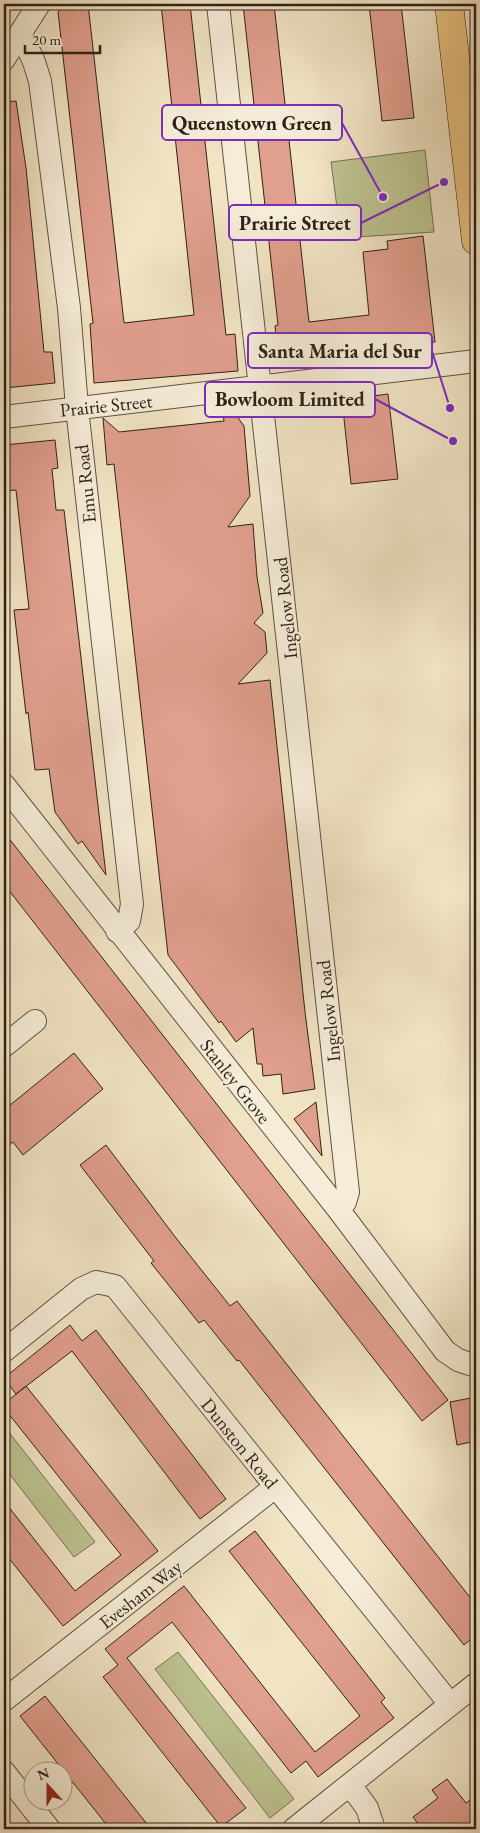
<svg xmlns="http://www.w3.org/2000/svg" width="480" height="1833" font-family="'EB Garamond',serif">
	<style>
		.green { fill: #bdc392; stroke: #747256 }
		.building { fill: #e19f8e; stroke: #2c2219 }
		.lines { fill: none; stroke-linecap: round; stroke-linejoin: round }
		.minor-casing { stroke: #5d5244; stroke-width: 24 }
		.primary-casing { stroke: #2c2219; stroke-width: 29 }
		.minor { stroke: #f6edd9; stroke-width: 22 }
		.primary { stroke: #e8c282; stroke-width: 28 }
		.labels { text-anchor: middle; stroke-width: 4; stroke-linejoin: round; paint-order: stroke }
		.street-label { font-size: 19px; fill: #2c2219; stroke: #f6edd9 }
		.leader { fill: none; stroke: #7b2cbf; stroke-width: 2 }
		.callout-dot { fill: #7b2cbf; stroke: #f6edd9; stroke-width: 2 }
		.callout { fill: #f6edd9; stroke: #7b2cbf; stroke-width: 2 }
		.callout-label { font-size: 20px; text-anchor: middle; font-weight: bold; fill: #2c2219 }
	</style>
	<rect width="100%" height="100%" fill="#f1e4c5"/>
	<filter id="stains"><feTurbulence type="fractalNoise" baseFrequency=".004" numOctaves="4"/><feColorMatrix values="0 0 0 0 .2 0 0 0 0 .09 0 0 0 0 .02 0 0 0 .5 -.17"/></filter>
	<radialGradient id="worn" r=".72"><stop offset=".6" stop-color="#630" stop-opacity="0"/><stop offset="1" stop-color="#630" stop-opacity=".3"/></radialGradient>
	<!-- green -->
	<path class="green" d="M425,150L434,232L341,238L331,162Z
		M4,1426L95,1542L74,1557L4,1467Z
		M178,1652L294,1799L270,1818L155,1669Z"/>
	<!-- building -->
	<path class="building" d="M65,4H88L124,323L194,315L161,4H190L226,335L235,334L238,371L94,383L90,324L93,323L58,12Z
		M243,4H274L309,322L369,315L363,252L388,249L387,241L423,236L435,342L367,351V345L278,356L275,326L278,325Z
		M369,4H401L414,118L382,121Z
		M16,101L26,168L44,352H52L55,383L4,388V102Z
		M388,394L398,479L351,484L342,400Z
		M222,404H228L244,426L250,496L228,527L253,524L257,577L263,613L254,623L265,632L267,653L238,684L270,680L305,1012L315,1089L283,1094L281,1074L263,1076L262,1064H257L253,1028L236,1042L221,1021L219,1023L168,955L114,464L107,465L103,418L119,432L224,421Z
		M55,440L58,468L52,469L56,510H64L106,875L82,841L78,844L55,812L49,769L35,770L28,712L26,714L14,610L29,609L16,490L4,491V445Z
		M4,832L448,1400L422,1421L4,884Z
		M74,1053L103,1089L23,1155L13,1142L4,1149V1110Z
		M316,1102L322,1156L294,1119Z
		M106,1145L176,1238L230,1306L237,1301L476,1605V1635L464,1645L239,1360L237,1361L204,1320L199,1323L151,1263L154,1261L80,1165Z
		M70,1325L82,1341L96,1330L226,1499L200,1519L72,1351L16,1394L4,1378Z
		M26,1386L158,1551L63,1626L4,1552V1501L75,1591L121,1555L4,1408V1404Z
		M476,1397V1441L457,1445L450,1402Z
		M255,1531L385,1698L381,1702L394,1718L318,1777L306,1761L291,1773L172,1622L127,1658L246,1808L221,1827L103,1677L118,1665L105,1649L184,1586L315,1752L344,1729L360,1716L229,1551Z
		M45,1696L151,1829H110L20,1716Z
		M447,1779L466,1803L476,1796V1829H422L413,1817L438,1798L432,1790Z"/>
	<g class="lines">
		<defs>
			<path id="minor" d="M218,4L348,1192L345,1202L338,1209
				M17,38C33,51 34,63 40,81L69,308L77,408L132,904L129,921L117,931
				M4,59L39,4
				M458,88L476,86
				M4,417L476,361
				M4,785L338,1209L445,1351L458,1360L476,1366
				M4,1046L35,1021
				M4,1351L81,1289L96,1282L115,1286L450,1704
				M4,1700L275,1487
				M4,1772L49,1829
				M351,1786L367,1808L374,1829
				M294,1829L476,1684"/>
			<path id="primary" d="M449,4L476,241"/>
		</defs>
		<!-- minor casing -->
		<use href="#minor" class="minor-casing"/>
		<!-- primary casing -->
		<use href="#primary" class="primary-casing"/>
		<!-- minor -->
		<use href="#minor" class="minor"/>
		<!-- primary -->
		<use href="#primary" class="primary"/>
	</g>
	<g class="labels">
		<!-- street labels -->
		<g class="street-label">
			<text transform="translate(106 405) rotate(-6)" y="7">Prairie Street</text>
			<text transform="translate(85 484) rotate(-96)" y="7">Emu Road</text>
			<text transform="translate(285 608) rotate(-96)" y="7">Ingelow Road</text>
			<text transform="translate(328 1011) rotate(-96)" y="7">Ingelow Road</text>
			<text transform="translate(236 1081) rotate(52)" y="7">Stanley Grove</text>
			<text transform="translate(240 1443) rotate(51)" y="7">Dunston Road</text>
			<text transform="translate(140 1594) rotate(-38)" y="7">Evesham Way</text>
		</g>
	</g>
	<!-- callouts -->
	<path class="leader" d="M383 197L342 123M444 182L361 223M450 408L432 351M453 441L375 399"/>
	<g class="callout-dot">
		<circle cx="383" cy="197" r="5"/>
		<circle cx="444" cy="182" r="5"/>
		<circle cx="450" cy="408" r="5"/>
		<circle cx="453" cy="441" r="5"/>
	</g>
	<g class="callout">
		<rect x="162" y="105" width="180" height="35" rx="5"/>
		<rect x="229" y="205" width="132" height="35" rx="5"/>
		<rect x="248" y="333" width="184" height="35" rx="5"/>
		<rect x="205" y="382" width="170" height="35" rx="5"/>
	</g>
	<g class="callout-label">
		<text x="252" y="130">Queenstown Green</text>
		<text x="295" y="230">Prairie Street</text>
		<text x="340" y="358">Santa Maria del Sur</text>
		<text x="290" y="406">Bowloom Limited</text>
	</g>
	<!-- margin -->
	<rect width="480" height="1833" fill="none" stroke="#f1e4c5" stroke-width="20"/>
	<rect x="5" y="5" width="470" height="1823" fill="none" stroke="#2c2219" stroke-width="2.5"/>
	<rect x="10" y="10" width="460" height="1813" fill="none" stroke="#2c2219"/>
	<!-- north arrow -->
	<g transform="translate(48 1786) rotate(339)"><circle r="24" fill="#f6edd9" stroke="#a59c8c"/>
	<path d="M0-4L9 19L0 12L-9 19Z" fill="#8f2418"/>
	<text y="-8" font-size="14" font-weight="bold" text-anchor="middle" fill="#2c2219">N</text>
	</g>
	<!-- scale -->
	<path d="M25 45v8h75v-8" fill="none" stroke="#2c2219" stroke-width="2.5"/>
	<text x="32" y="45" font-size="15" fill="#2c2219" stroke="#f6edd9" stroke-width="4" paint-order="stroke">20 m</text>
	<rect width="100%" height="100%" filter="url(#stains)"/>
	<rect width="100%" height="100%" fill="url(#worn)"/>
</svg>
